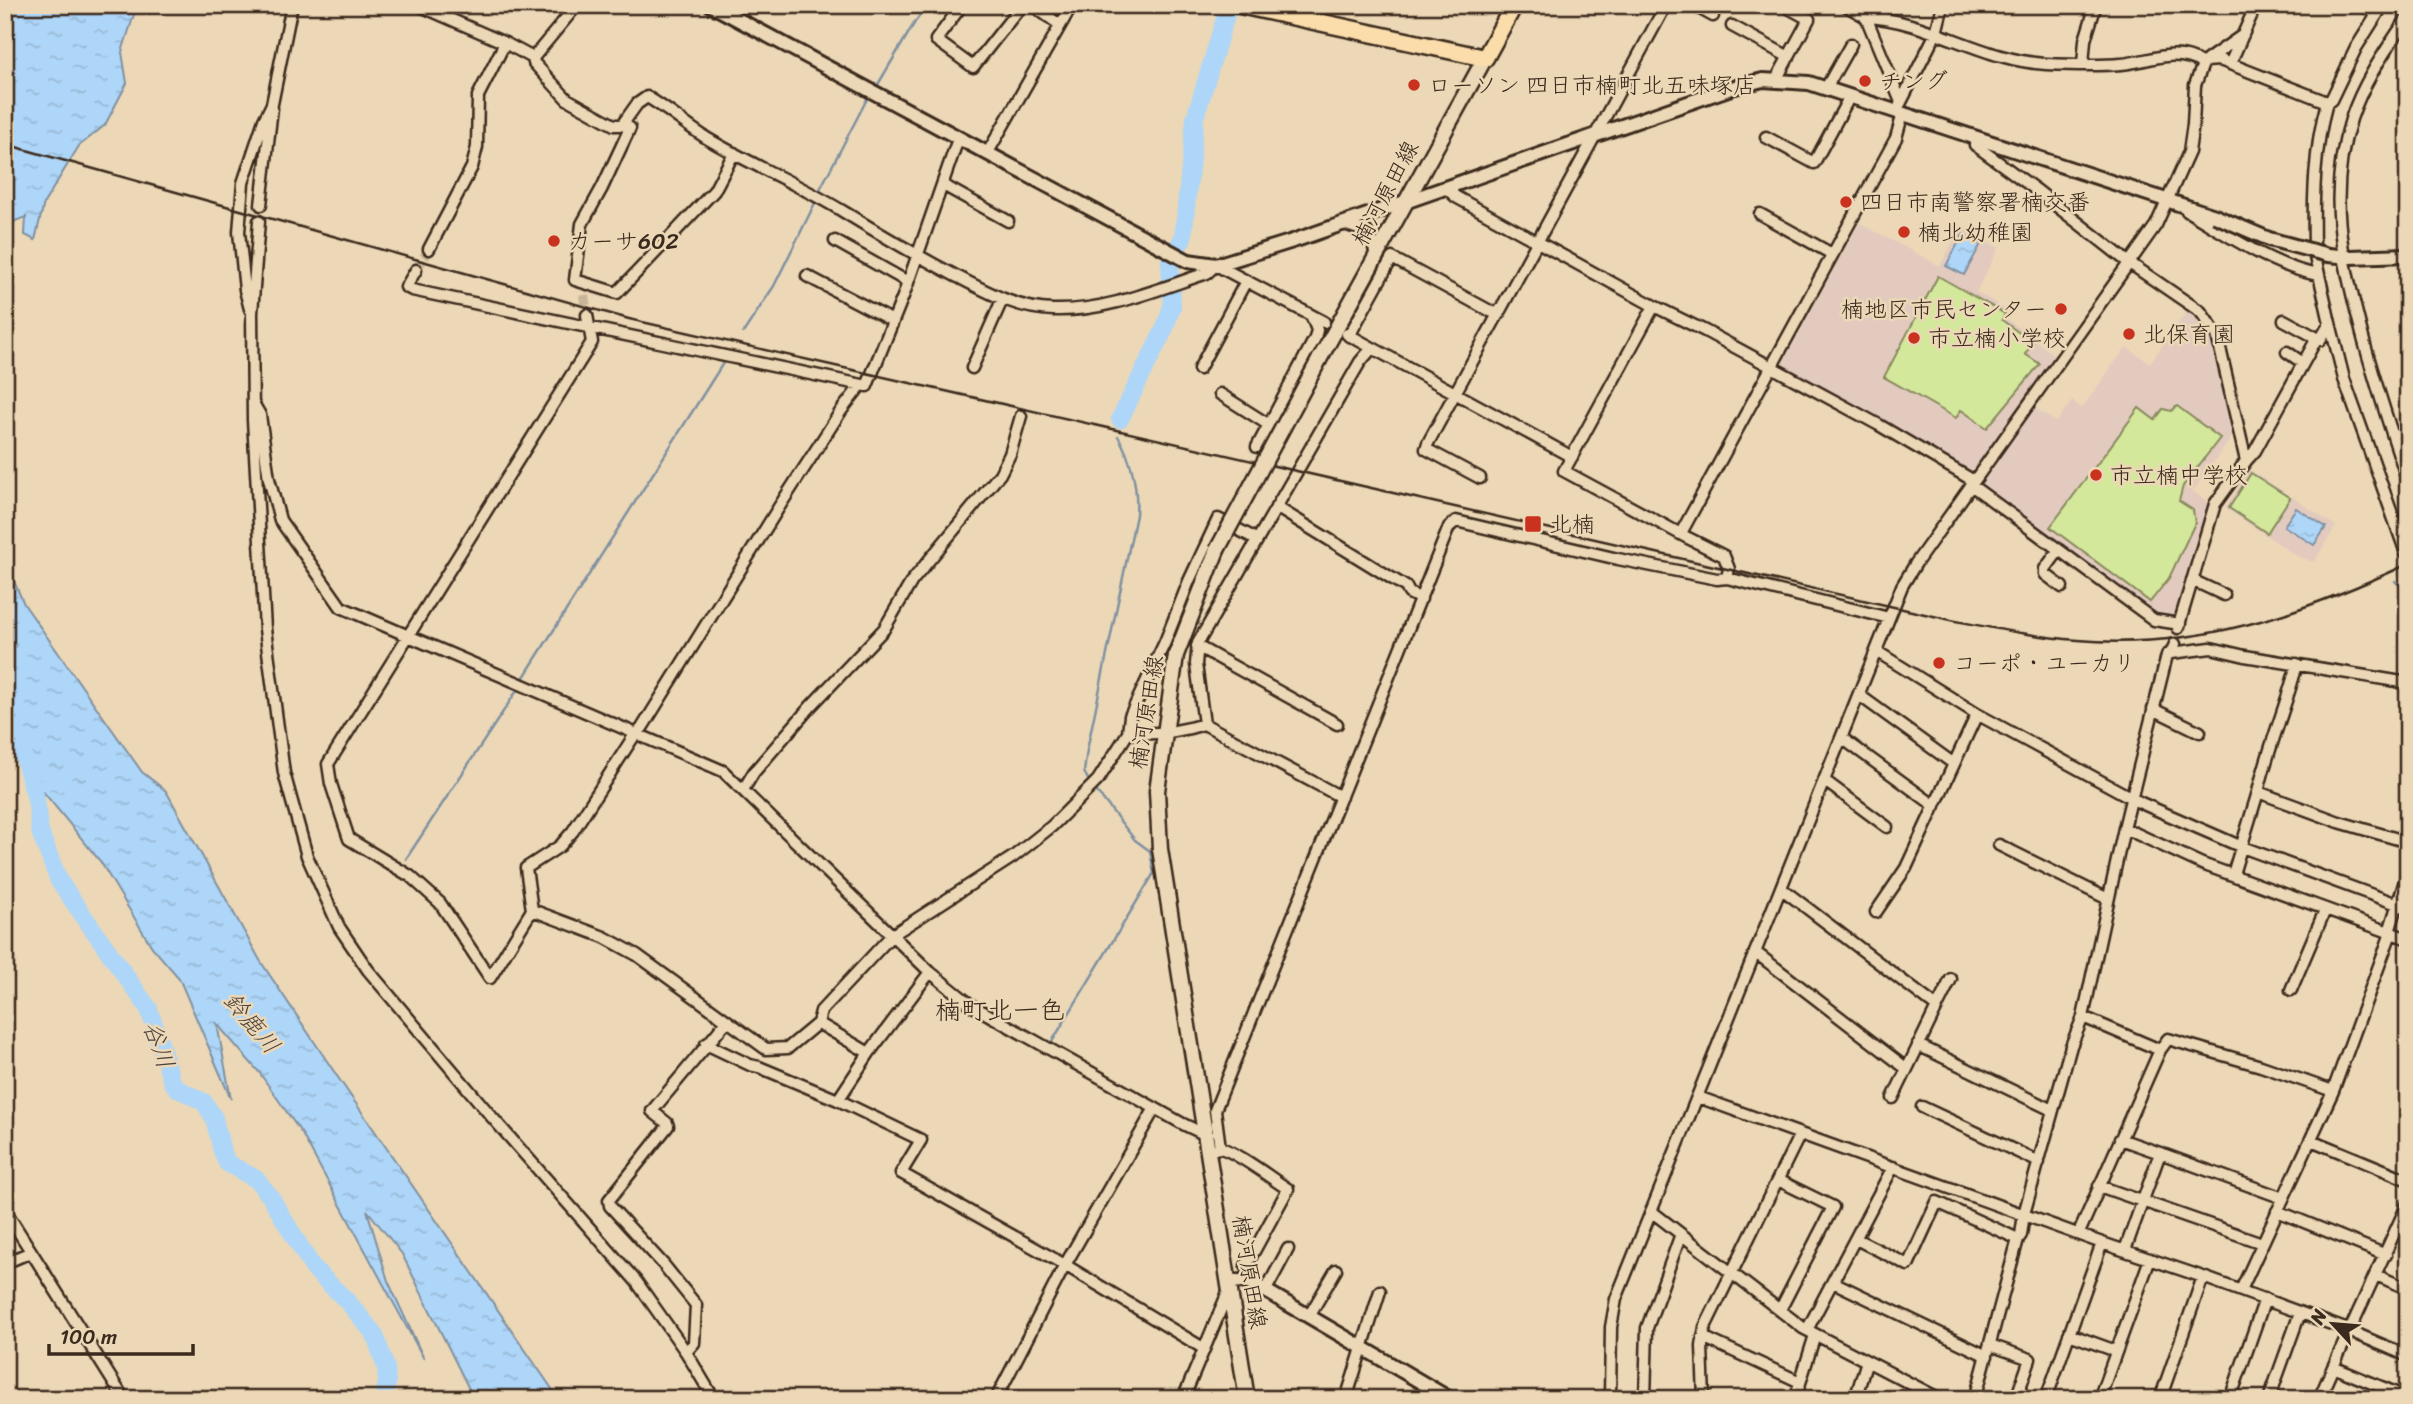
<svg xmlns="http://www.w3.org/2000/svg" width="2413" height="1404" font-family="Sriracha,'Klee One',sans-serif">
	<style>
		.built { fill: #e2cabf }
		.green { fill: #d4e89c; stroke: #88895d; stroke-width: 2 }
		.water { fill: url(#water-ripples); stroke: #8091a1; stroke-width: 2 }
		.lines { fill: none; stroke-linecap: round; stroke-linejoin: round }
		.stream { stroke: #8091a1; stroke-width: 2.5 }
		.river { stroke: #aed6f8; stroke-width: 18 }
		.minor-tunnel { stroke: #c9b598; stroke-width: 10; stroke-dasharray: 10 5; stroke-linecap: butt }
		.minor-casing { stroke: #3b2a1e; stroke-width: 15 }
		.tertiary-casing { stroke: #3b2a1e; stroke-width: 18 }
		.secondary-casing { stroke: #3b2a1e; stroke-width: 19 }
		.primary-casing { stroke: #3b2a1e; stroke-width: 21 }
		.minor { stroke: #ecd8b6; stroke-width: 10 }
		.tertiary { stroke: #ecd8b6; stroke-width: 12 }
		.secondary { stroke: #ecd8b6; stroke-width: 14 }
		.primary { stroke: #faddab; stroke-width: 16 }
		.rail { stroke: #3b2a1e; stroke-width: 2.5 }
		.tertiary-bridge-casing { stroke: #3b2a1e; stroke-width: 18; stroke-linecap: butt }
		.secondary-bridge-casing { stroke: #3b2a1e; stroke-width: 19; stroke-linecap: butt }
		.tertiary-bridge { stroke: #ecd8b6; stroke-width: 12 }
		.secondary-bridge { stroke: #ecd8b6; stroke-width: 14 }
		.poi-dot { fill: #c8321e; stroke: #ecd8b6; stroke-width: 2.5 }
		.labels { text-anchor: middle; stroke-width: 5; stroke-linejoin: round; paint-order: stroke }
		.poi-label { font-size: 23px; fill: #3b2a1e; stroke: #ecd8b6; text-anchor: start }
		.street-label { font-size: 23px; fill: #3b2a1e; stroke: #ecd8b6 }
		.water-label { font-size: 24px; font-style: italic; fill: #4c443f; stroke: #ecd8b6 }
		.quarter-label { font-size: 26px; fill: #3b2a1e; stroke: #ecd8b6 }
	</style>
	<defs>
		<pattern id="water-ripples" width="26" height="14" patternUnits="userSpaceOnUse" patternTransform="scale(1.75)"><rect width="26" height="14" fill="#aed6f8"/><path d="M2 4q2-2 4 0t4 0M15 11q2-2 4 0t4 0" fill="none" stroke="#97b8d4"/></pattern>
	</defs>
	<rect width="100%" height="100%" fill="#ecd8b6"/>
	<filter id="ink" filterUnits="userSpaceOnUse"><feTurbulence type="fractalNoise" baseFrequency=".0143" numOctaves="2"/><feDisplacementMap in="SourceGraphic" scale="14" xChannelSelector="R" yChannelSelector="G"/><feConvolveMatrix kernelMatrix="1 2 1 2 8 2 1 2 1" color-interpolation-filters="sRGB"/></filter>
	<g filter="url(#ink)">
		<!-- built -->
		<path class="built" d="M1859,223L1940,266L1961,227L1999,248L1976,292L2011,312L2007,319L2057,357L1973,472L1964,473L1783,370L1781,366Z
			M2189,308L2211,333L2215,342L2233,430L2229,441L2193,491L2210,504L2174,619L2154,615L1979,487L1997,463L1995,461L2033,407L2056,422L2072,401L2082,408L2126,347L2150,363Z
			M2250,470L2336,526L2314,562L2297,556L2225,508Z"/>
		<!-- green -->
		<path class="green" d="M1938,276L2005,314L2002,320L2033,343L2025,354L2040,364L1987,428L1961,410L1956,418L1884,377Z
			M2177,406L2220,438L2183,486L2179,501L2193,510L2195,523L2169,578L2150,602L2050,527L2139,408L2155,420L2163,409L2171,411Z
			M2251,473L2290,498L2267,533L2229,508Z"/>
		<!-- water -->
		<path class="water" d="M8,5H137L122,52L127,83L105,125L79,146L44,203L35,240L25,235L26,217L15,221L5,238V19Z
			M1963,234L1981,244L1964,275L1946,266Z
			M2296,508L2326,527L2314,545L2284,526Z
			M5,561L24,604L142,772L166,791L261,962L337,1076L559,1399H474L402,1254L367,1210L388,1281L424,1359L302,1134L259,1072L217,1024L231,1099L179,978L152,947L100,861L5,745Z"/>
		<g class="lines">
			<!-- stream -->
			<path class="stream" d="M877,86L915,22L928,5
				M817,195L867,99
				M743,333L774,286L816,201
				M2395,581L2408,593
				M524,677L725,360
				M2160,704L2171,660
				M1090,783L1084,772L1087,750L1136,515C1138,487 1132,461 1118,436
				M2137,798L2155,723
				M2124,856L2136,805
				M406,859L518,689
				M1050,1045L1154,873L1150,851L1135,840L1094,788"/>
			<!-- river -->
			<path class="river" d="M1120,419L1165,328L1172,306L1170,261L1183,238L1195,118L1229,5
				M23,754L36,799L40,832L59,881L149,1009L172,1082L178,1089L204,1102L214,1118L222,1151L227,1163L256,1179L270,1196L313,1268L349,1303L375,1335L386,1368L387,1383L383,1399"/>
			<!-- minor-tunnel -->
			<path class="minor-tunnel" d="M416,270L429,249
				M584,295L587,315"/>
			<defs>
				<path id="minor" d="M418,5L505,43L533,58L534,63L567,99L614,125H622
					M962,5L936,40L973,67L1022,5
					M1032,5L1060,25
					M1693,5L1713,16
					M1845,5L1866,17L1901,102
					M2363,5L2377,15
					M1866,17C1929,20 1983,61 2046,64C2070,65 2096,66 2121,64C2150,62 2174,46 2203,64L2206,61L2220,60L2327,102C2314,149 2313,198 2314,246
					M1879,17L1886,5
					M2408,17C2386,50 2363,82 2351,119C2326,197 2343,259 2362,334C2375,384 2392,433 2408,482
					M1732,26L1789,57
					M533,58L577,5
					M2207,60L2243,35
					M2083,64L2085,40L2096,5
					M2230,64L2256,5
					M1776,80L1809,19L1783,5
					M1826,88L1851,44
					M2327,102L2331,100L2356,48L2383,5
					M1900,104L1936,33L1943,5
					M1766,137L1814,163L1850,96
					M1977,137L1975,145L2035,189L2128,262L2201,312L2217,335L2246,461
					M734,153L714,191L617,293L575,280L582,224L602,188L630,128L622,125L637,104L647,97C668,109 687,126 708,139C752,165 800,185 844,212C880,234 916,255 954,275C986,291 1016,309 1053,310C1105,312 1158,289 1207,273L1216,265L1324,322
					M987,154L1072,5
					M943,185L1008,221
					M1446,188L1456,197L1654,306L1705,331L1879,425L1974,481
					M261,205L272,108
					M2187,211C2226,234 2274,267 2318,275
					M1760,214L1832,254
					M259,221L252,313L253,420L265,629L284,773L307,856L339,927L368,970L491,1116L636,1281L686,1352L714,1399
					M1344,224L1367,232L1373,243L1376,257
					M835,241L908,282
					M429,249L472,167L477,147L478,96L505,43
					M416,270L406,287L412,290L867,386L904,294L958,139
					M807,276L893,321
					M1654,306L1564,471L1686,537L1724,556L1729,569L1727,578
					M250,309L245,290L239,232L243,183L264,120L272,104L292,5
					M587,315L592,342L328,764L331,784L349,839L410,876L440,903L490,978L532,910L526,868L560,846L573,831L632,739L642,728L779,507L841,411L861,385
					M2284,320L2317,338
					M2330,323L2344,379L2406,553
					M1347,334L1572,457
					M1349,336L1392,258L1490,311L1499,314
					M2287,352L2303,363
					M972,368L1002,300
					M1199,369L1246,281
					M1220,394L1269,425
					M253,403L260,415L269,479L280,520L341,607L723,771L930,972L971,1005L1183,1124L1204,1134
					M1257,447L1315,338L1317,330L1311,315
					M1480,478L1426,449L1428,443L1666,5
					M1971,485L2154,620L2180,624
					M1276,507L1406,587L1409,593L1421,599
					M1681,533L1896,138L1903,113
					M2059,550L2045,569V574L2062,587
					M2192,580L2224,595
					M2178,628L2215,504L2246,461L2255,451L2317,338L2320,340L2330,323L2315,257
					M1197,646L1337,724
					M1876,651L1977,714L2141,803L2242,847L2408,908
					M2171,653L2211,648L2245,656L2408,683
					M1859,695L1954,764
					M2153,709L2200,732
					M1204,724L1196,664L1198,643L1360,362L1372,348
					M1128,733C1154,735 1179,732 1204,724L1341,797
					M1842,738L1935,806
					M1825,781L1887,827
					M743,790L754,772L811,706L884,629L912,581L1000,474L1010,454L1021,416
					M2258,792C2268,748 2286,707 2297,664
					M2124,828L2202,864L2408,939
					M1999,845L2108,899
					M2233,874L2258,792L2339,822L2408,842
					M532,910L604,937L637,955L766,1049L788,1048L818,1023L821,1011L892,935L1013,857L1052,826L1098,780L1128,733L1130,716L1165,642L1189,581L1218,519L1256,539
					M1876,912L1906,868L1977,714
					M2389,932L2408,871
					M1755,952L1907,1069L1937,1007L1782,889
					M2291,990L2325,910
					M1937,1007L1951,979
					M2083,1017L2160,1050
					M818,1023L869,1053L930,972
					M706,1044L750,1065L759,1067L838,1100L921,1140L901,1173L1065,1265L1203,1348
					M1918,1045L2052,1110
					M1698,1097L2102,1243L2203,1277L2345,1329L2408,1356
					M1893,1098L1907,1069
					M838,1100L869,1053
					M1922,1107L2039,1162
					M2120,1139L2160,1153
					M2311,1140L2408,1180
					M1220,1148C1236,1151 1272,1179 1288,1189L1246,1266
					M1207,1151L1220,1148L1215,1110L1449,527L1456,521L1618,559L1717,579L1727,578L1889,618
					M1778,1180L1833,1207L1780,1310
					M2099,1186L2262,1243
					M2408,1203L2333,1367L2408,1398
					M5,1210L124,1399
					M1651,1211L1803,1328L1940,1399
					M2277,1211L2386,1255
					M2079,1233L2160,1050L2168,1039L2261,1066L2333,1091
					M1856,1239L1908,1265L1937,1202L2018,1239
					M2125,1250L2160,1153L2283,1198
					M5,1263L31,1252
					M2376,1275L2408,1289
					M1833,1282L1987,1356
					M1266,1290L1288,1249
					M2241,1290L2333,1091L2391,933
					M1309,1316L1336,1270
					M1807,1330L1893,1167
					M2069,1334L2116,1351
					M1703,1337L1800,1382
					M1990,1345L2030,1359L2016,1399
					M686,1352L694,1343L696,1305L663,1264L610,1206L609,1200L668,1126L667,1123L652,1111L727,1021
					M996,1399L1065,1265L1155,1108
					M1183,1399L1229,1290
					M1346,1399L1380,1291
					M1610,1399L1611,1327L1616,1299L1902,586L1916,563L2156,225L2189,152L2193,124L2195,85L2203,64
					M1645,1399L1647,1328L1681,1234
					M1704,1399L1702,1346L1705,1327L1800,1134
					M1795,1399L1815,1335
					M1855,1399L1867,1361
					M1975,1399L2018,1239L2021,1235L2024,1214L2071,1046L2083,1017L2124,828L2167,655L2171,653L2175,644
					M2046,1399L2102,1243
					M2099,1399L2150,1259
					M2160,1399L2203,1277
					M2230,1399L2265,1299
					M2269,1399L2300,1313
					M2319,1399L2333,1367"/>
				<path id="tertiary" d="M711,5L1188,261L1216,265L1296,240L1731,88L1763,80L1809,83L2215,216
					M2328,255L2350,257L2408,255
					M1229,1282L1243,1281L1259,1287L1450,1399"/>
				<path id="secondary" d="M1319,360L1485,58
					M1217,550L1176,655L1157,791L1160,849L1247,1399"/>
				<path id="primary" d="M1240,5L1485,58L1514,5"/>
			</defs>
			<!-- minor casing -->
			<use href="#minor" class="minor-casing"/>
			<!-- tertiary casing -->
			<use href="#tertiary" class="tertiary-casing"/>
			<!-- secondary casing -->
			<use href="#secondary" class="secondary-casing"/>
			<!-- primary casing -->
			<use href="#primary" class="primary-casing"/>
			<!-- minor -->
			<use href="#minor" class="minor"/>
			<!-- tertiary -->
			<use href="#tertiary" class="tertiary"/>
			<!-- secondary -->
			<use href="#secondary" class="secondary"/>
			<!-- primary -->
			<use href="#primary" class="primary"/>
			<!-- rail -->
			<path class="rail" d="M5,144L629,319L1951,620C1993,628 2035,637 2078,640C2197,650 2301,614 2408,564"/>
			<defs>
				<path id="tertiary-bridge" d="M2215,216L2269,239L2328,255"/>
				<path id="secondary-bridge" d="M1217,550L1319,360"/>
			</defs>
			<!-- tertiary-bridge casing -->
			<use href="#tertiary-bridge" class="tertiary-bridge-casing"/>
			<!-- secondary-bridge casing -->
			<use href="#secondary-bridge" class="secondary-bridge-casing"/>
			<!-- tertiary-bridge -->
			<use href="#tertiary-bridge" class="tertiary-bridge"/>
			<!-- secondary-bridge -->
			<use href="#secondary-bridge" class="secondary-bridge"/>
		</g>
	</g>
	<!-- markers -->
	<g class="poi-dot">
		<circle cx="1865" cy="81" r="7"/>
		<circle cx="1414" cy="85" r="7"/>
		<circle cx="1846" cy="202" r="7"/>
		<circle cx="1904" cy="232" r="7"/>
		<circle cx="554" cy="241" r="7"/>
		<circle cx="2061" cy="309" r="7"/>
		<circle cx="2129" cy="334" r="7"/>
		<circle cx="1914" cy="338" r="7"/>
		<circle cx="2096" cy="475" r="7"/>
		<rect x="1524" y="515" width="18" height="18" rx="3.5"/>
		<circle cx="1939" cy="663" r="7"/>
	</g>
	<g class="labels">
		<!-- poi labels -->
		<g class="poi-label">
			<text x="1879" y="89">チング</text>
			<text x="1428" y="93">ローソン 四日市楠町北五味塚店</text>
			<text x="1860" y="210">四日市南警察署楠交番</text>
			<text x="1918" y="240">楠北幼稚園</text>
			<text x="568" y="249">カーサ602</text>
			<text x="2047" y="317" text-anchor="end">楠地区市民センター</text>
			<text x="2143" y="342">北保育園</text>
			<text x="1928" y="346">市立楠小学校</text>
			<text x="2110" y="483">市立楠中学校</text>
			<text x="1549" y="532">北楠</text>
			<text x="1953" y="671">コーポ・ユーカリ</text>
		</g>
		<!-- street labels -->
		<g class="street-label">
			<text transform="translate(1385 193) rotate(-62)" y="8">楠河原田線</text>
			<text transform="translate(1146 712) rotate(-81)" y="8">楠河原田線</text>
			<text transform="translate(1250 1272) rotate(81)" y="8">楠河原田線</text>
		</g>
		<!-- water labels -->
		<g class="water-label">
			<text transform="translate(252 1023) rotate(50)" y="8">鈴鹿川</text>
			<text transform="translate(159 1045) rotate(71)" y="8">谷川</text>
		</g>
		<!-- quarter labels -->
		<g class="quarter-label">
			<text x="1000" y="1019">楠町北一色</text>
		</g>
	</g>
	<!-- margin -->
	<rect width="2413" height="1404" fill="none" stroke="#ecd8b6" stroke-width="28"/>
	<rect x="14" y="14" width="2385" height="1376" fill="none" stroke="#3b2a1e" stroke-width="2.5" filter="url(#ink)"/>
	<!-- north arrow -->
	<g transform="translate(2333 1324) rotate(296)" stroke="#ecd8b6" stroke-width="5" paint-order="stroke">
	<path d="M0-5L12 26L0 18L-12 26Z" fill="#3b2a1e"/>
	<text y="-10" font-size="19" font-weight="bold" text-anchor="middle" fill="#3b2a1e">N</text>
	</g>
	<!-- scale -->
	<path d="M49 1344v10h144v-10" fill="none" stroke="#3b2a1e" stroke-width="3.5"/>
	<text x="60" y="1344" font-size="21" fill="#3b2a1e" stroke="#ecd8b6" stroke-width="5" paint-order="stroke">100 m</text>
</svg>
